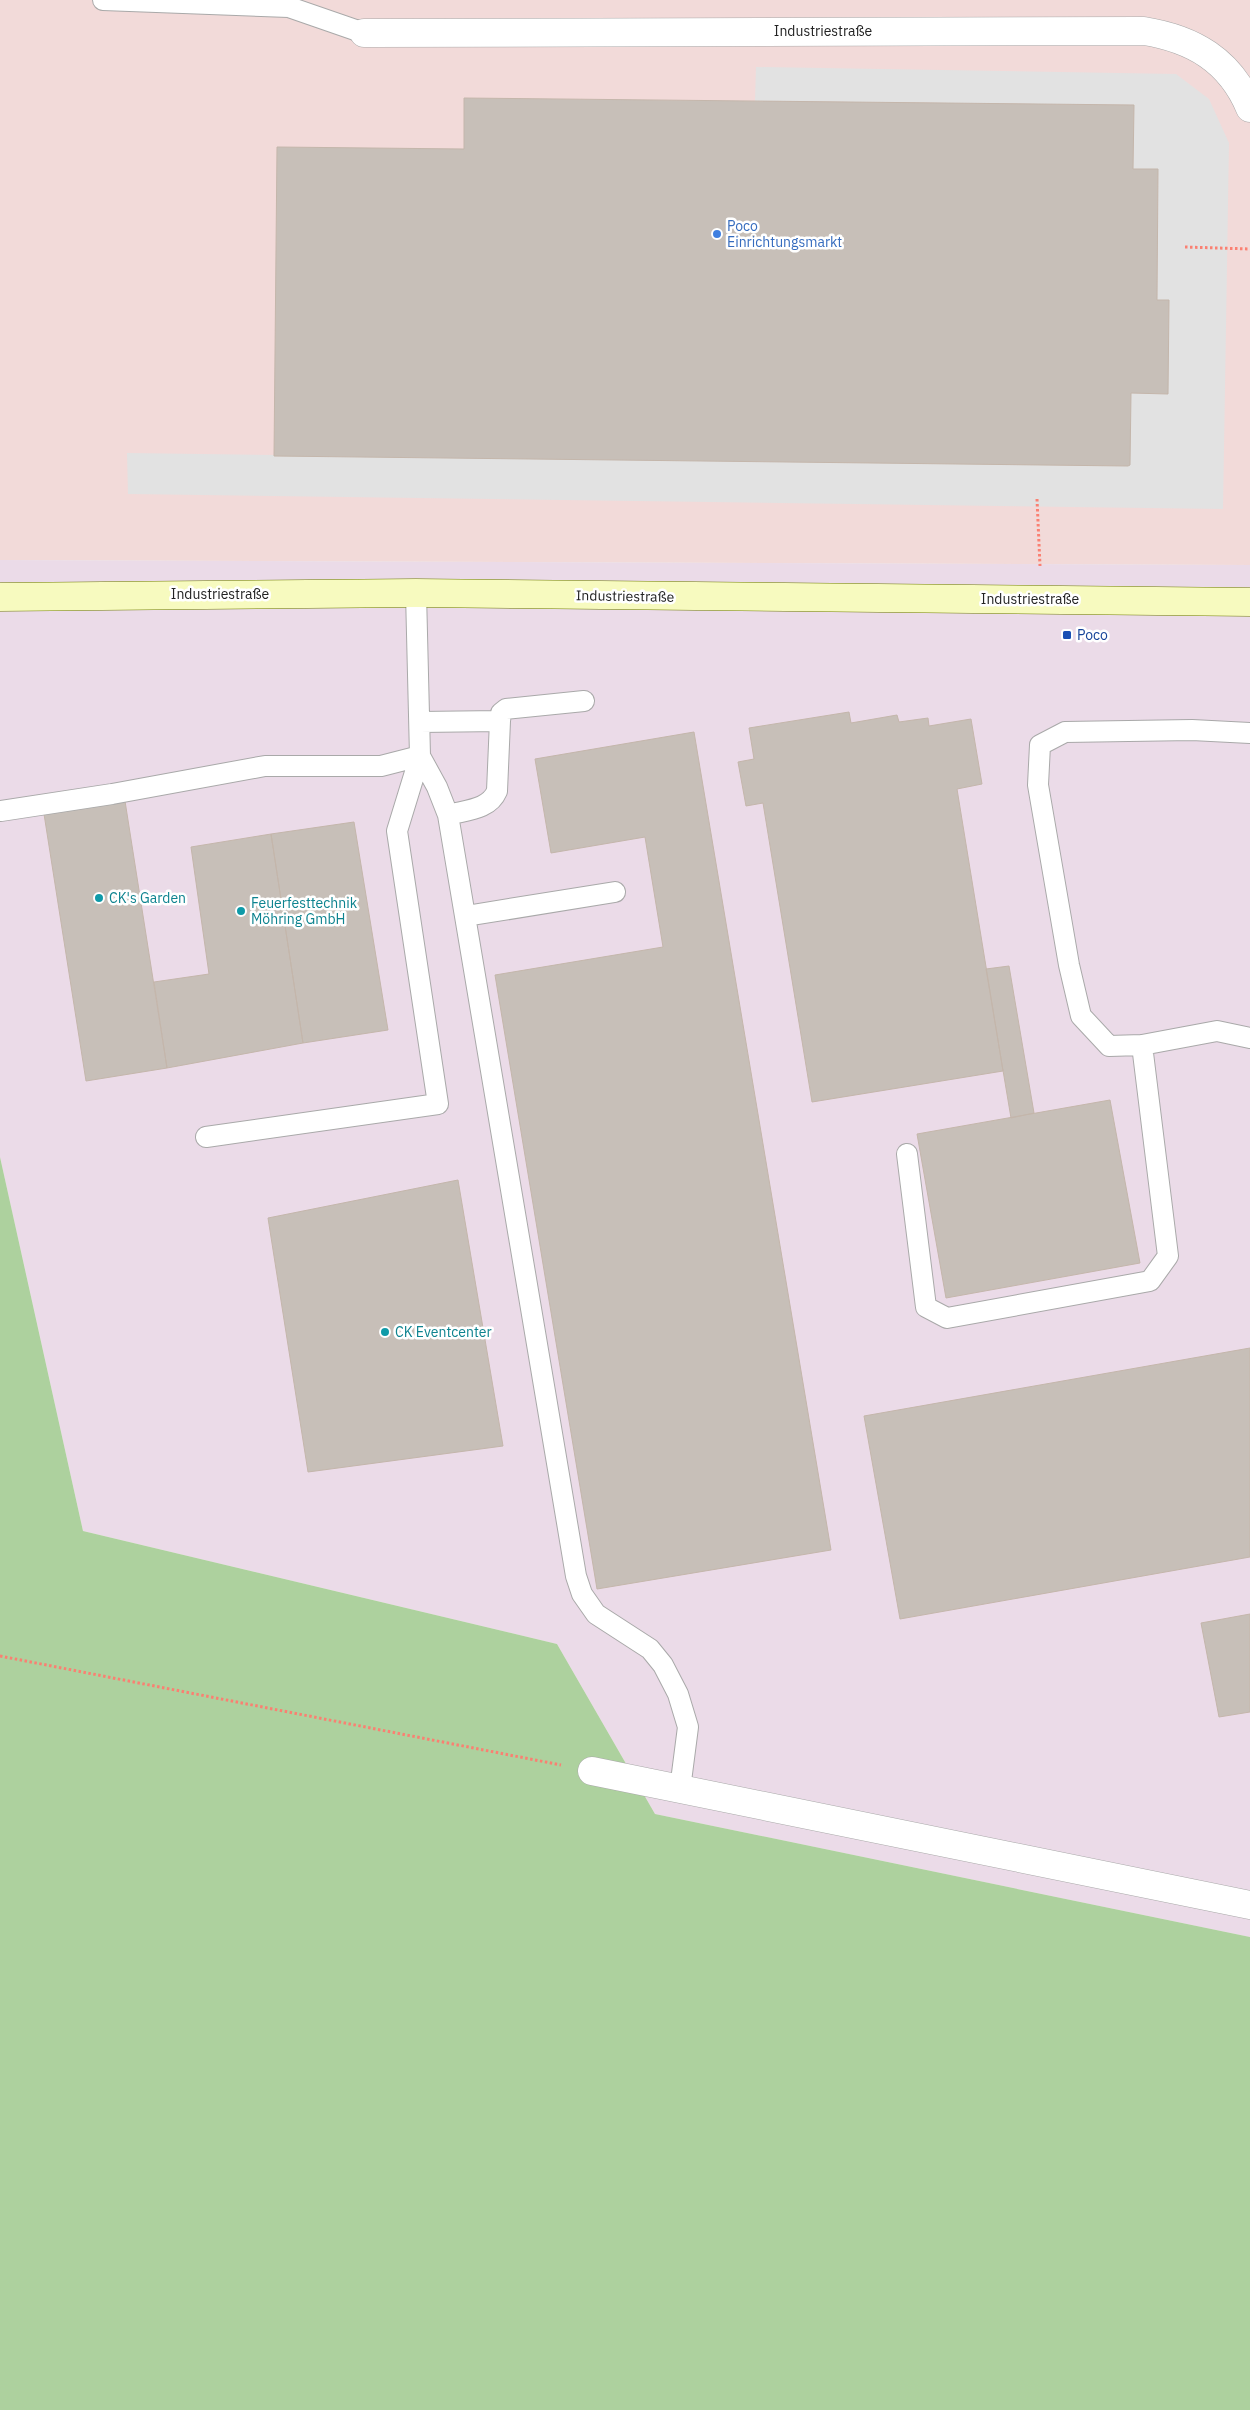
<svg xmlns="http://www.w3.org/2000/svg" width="1250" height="2410" font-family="'IBM Plex Sans',sans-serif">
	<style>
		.commercial { fill: #f2dad9 }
		.industrial { fill: #ebdbe8 }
		.forest { fill: #add19e }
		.parking { fill: #e2e2e2 }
		.building { fill: #c7bfb8; stroke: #c4b6ab }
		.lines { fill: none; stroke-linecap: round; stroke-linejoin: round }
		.lane-casing { stroke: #a9a9a9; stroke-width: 22 }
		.street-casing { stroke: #a9a9a9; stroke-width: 29 }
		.secondary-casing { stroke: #707d05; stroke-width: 29 }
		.path { stroke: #fa8072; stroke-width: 3; stroke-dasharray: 2.5 2.5; stroke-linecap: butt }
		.lane { stroke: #fff; stroke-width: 20 }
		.street { stroke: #fff; stroke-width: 28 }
		.secondary { stroke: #f7fabf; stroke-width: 28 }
		.shop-dot { fill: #3f7fe0; stroke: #fff; stroke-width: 2 }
		.transit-dot { fill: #1a4fb4; stroke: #fff; stroke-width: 2 }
		.culture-dot { fill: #0f9aa8; stroke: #fff; stroke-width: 2 }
		.labels { text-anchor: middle; stroke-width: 5; stroke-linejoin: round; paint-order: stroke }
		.street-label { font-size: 14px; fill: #222; stroke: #fff }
		.shop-label { font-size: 14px; fill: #366cbe; stroke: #fff; text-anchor: start }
		.transit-label { font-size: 14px; fill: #164399; stroke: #fff; text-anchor: start }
		.culture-label { font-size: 14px; fill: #0d838f; stroke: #fff; text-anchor: start }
	</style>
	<rect width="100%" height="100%" fill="#f2efe9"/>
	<!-- commercial -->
	<path class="commercial" d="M0,0H1250V565L0,560Z"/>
	<!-- industrial -->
	<path class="industrial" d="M0,560L1250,565V1937L655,1814L557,1644L83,1531L0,1157Z"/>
	<!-- forest -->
	<path class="forest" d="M0,1157L83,1531L557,1644L655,1814L1250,1937V2410H0Z"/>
	<!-- parking -->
	<path class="parking" d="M756,67L1176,74L1209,99L1229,143L1223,509L128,494L127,453L1128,466L1131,393L1167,394L1169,300H1157L1158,170L1133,169L1134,105L755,101Z"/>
	<!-- building -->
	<path class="building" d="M464,98L1134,105L1133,169H1158L1157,300H1169L1168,394L1131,393L1130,465L1128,466L274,456L277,147L464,149Z
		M849,712L851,723L897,715L899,722L928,718L929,726L971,719L982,784L957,789L1003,1071L812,1102L763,803L746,806L738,762L754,759L749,728Z
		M694,732L831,1550L597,1589L495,975L663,947L645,837L551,853L535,759Z
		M125,801L167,1068L86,1081L44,814Z
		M354,822L388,1030L303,1043L271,834Z
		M271,834L303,1043L167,1068L154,982L209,974L191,847Z
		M1009,966L1034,1113L1011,1118L986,969Z
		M1110,1100L1140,1263L946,1298L917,1134Z
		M458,1180L503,1446L308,1472L268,1218Z
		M1250,1348V1557L900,1619L864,1416Z
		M1250,1614V1712L1219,1717L1201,1623Z"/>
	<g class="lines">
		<defs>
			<path id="lane" d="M103,0L289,7L364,33
				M420,722L500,721
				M1250,733L1192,730L1065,732L1040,745L1038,785L1069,965L1081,1016L1109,1046L1142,1045L1217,1031L1250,1038
				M420,756L437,787L448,815L576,1576L582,1594L596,1614L650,1649L663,1665L678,1694L688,1727L680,1789
				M1,811L112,794L265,766H381L420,756L416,593
				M448,815C466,810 489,810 497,791L500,721L501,713L506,709L584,701
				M466,916L615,892
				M206,1137L438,1104L397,831L420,756
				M907,1154L926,1307L947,1318L1150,1281L1168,1256L1142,1045"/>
			<path id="street" d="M364,33L1144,31C1193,39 1230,60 1250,108
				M592,1771L1250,1905"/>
			<path id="secondary" d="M0,597L416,593L1250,602"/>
		</defs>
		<!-- lane casing -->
		<use href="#lane" class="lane-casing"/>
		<!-- street casing -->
		<use href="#street" class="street-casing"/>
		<!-- secondary casing -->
		<use href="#secondary" class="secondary-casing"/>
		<!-- path -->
		<path class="path" d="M1185,247L1250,249
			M1037,499L1040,566
			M0,1656L561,1765"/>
		<!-- lane -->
		<use href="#lane" class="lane"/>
		<!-- street -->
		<use href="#street" class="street"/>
		<!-- secondary -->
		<use href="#secondary" class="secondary"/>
	</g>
	<!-- markers -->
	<circle class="shop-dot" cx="717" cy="234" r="5"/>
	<rect class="transit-dot" x="1062" y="630" width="10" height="10" rx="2.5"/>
	<g class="culture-dot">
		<circle cx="99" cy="898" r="5"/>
		<circle cx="241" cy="911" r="5"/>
		<circle cx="385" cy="1332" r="5"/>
	</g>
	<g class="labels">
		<!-- street labels -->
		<g class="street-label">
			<text x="823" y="36">Industriestraße</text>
			<text x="220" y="599">Industriestraße</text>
			<text transform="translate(625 596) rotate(1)" y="5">Industriestraße</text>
			<text x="1030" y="604">Industriestraße</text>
		</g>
		<!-- shop labels -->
		<g class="shop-label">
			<text x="727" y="231">Poco<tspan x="727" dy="16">Einrichtungsmarkt</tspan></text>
		</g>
		<!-- transit labels -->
		<g class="transit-label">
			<text x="1077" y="640">Poco</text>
		</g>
		<!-- culture labels -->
		<g class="culture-label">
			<text x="109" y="903">CK's Garden</text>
			<text x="251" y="908">Feuerfesttechnik<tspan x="251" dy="16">Möhring GmbH</tspan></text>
			<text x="395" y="1337">CK Eventcenter</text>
		</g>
	</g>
</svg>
